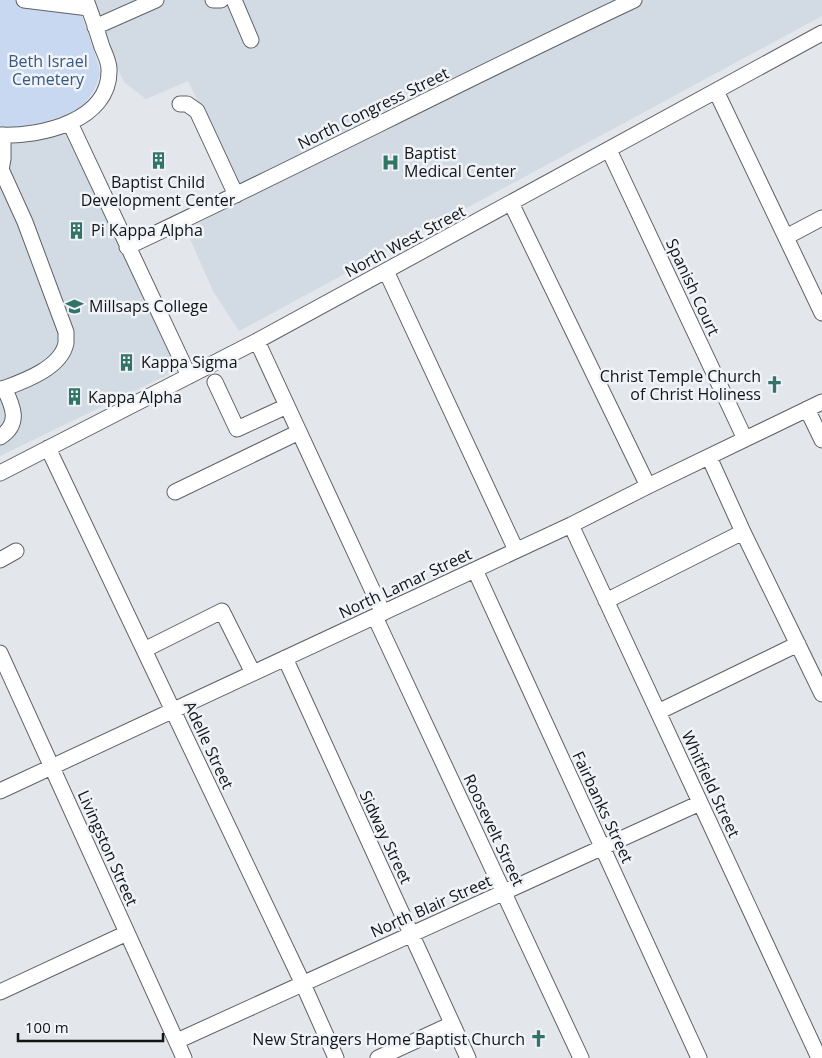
<svg xmlns="http://www.w3.org/2000/svg" width="822" height="1058" font-family="'Open Sans',sans-serif">
	<style>
		.built { fill: #d2dae4 }
		.green { fill: #c7d8f0 }
		.lines { fill: none; stroke-linecap: round; stroke-linejoin: round }
		.minor-casing { stroke: #5f6266; stroke-width: 17 }
		.minor { stroke: #fff; stroke-width: 15 }
		.labels { text-anchor: middle; stroke-width: 5; stroke-linejoin: round; paint-order: stroke }
		.park-label { font-size: 16px; fill: #39577e; stroke: #f0f3f8 }
		.street-label { font-size: 16px; fill: #131516; stroke: #f0f3f8 }
		.poi-label { font-size: 16px; fill: #131516; stroke: #f0f3f8; text-anchor: start }
	</style>
	<rect width="100%" height="100%" fill="#e3e6ea"/>
	<!-- built -->
	<path class="built" d="M94,0H822V16L239,331L213,291L186,230L246,197L188,81L146,99L124,82L110,52Z
		M64,131L68,133L177,368L171,373L0,456V141Z"/>
	<!-- green -->
	<path class="green" d="M0,0H76C80,11 101,67 100,74C97,87 88,101 79,110C54,119 27,129 0,128Z"/>
	<g class="lines">
		<defs>
			<path id="minor" d="M24,0L89,8
				M213,0H221
				M234,0L251,40
				M95,27L156,0
				M716,91L822,313
				M180,104H187L197,111L236,195
				M70,123L189,376
				M0,135C40,137 111,121 109,69C109,62 105,54 102,47C97,31 92,16 86,0
				M609,150L745,439
				M0,167L25,222L66,332C66,335 66,340 66,343C61,369 21,382 0,390
				M1,170L3,159V135
				M511,203L648,486
				M786,237L822,218
				M127,247C297,167 464,80 634,0
				M386,271L516,550
				M257,341L383,613
				M215,382L237,429L287,406
				M807,409L822,440
				M0,437C21,424 13,406 4,388
				M48,448L303,984L336,1058
				M709,457L743,532L822,694
				M0,473L257,341L822,33
				M175,492L299,432
				M571,525L819,1058
				M0,560L16,551
				M475,570L699,1058
				M606,601L743,532
				M375,617L581,1058
				M144,650L222,611L253,673
				M0,653L184,1058
				M285,658L468,1058
				M658,712L798,644
				M0,791L571,525L648,486L822,402
				M0,992L127,933
				M177,1041L700,803
				M378,1058L452,1024"/>
		</defs>
		<!-- minor casing -->
		<use href="#minor" class="minor-casing"/>
		<!-- minor -->
		<use href="#minor" class="minor"/>
	</g>
	<!-- icons -->
	<defs>
		<symbol id="building-bare" viewBox="-9 -9 18 18"><path d="M-4-6H4V6H1V3H-1V6H-4ZM-2.5-4.3h1.7v1.8h-1.7ZM.8-4.3h1.7v1.8H.8ZM-2.5-1h1.7V.8h-1.7ZM.8-1h1.7V.8H.8Z" fill="#327566" stroke="#f0f3f8" stroke-width="2.5" paint-order="stroke"/></symbol>
		<symbol id="hospital-bare" viewBox="-9 -9 18 18"><path d="M-5-5h3v3.5h4V-5h3V5h-3V1.5h-4V5h-3Z" fill="#327566" stroke="#f0f3f8" stroke-width="2.5" paint-order="stroke"/></symbol>
		<symbol id="university-bare" viewBox="-9 -9 18 18"><path d="M0-5L7-2L0 1L-7-2ZM-4 1L0 2.5L4 1V4Q0 6-4 4Z" fill="#327566" stroke="#f0f3f8" stroke-width="2.5" paint-order="stroke"/></symbol>
		<symbol id="church-bare" viewBox="-9 -9 18 18"><path d="M-1.2-6h2.4v3.5h3.3v2.4h-3.3V6h-2.4V-.1h-3.3v-2.4h3.3Z" fill="#327566" stroke="#f0f3f8" stroke-width="2.5" paint-order="stroke"/></symbol>
	</defs>
	<g fill-rule="evenodd">
		<use href="#building-bare" x="146" y="148" width="25" height="25"/>
		<use href="#hospital-bare" x="378" y="150" width="25" height="25"/>
		<use href="#building-bare" x="64" y="218" width="25" height="25"/>
		<use href="#university-bare" x="62" y="294" width="25" height="25"/>
		<use href="#building-bare" x="114" y="350" width="25" height="25"/>
		<use href="#church-bare" x="762" y="372" width="25" height="25"/>
		<use href="#building-bare" x="62" y="384" width="25" height="25"/>
		<use href="#church-bare" x="526" y="1026" width="25" height="25"/>
	</g>
	<g class="labels">
		<!-- park labels -->
		<g class="park-label">
			<text x="48" y="67">Beth Israel<tspan x="48" dy="18">Cemetery</tspan></text>
		</g>
		<!-- street labels -->
		<g class="street-label">
			<text transform="translate(373 108) rotate(-26)" y="6">North Congress Street</text>
			<text transform="translate(405 241) rotate(-28)" y="6">North West Street</text>
			<text transform="translate(693 287) rotate(65)" y="6">Spanish Court</text>
			<text transform="translate(405 583) rotate(-25)" y="6">North Lamar Street</text>
			<text transform="translate(209 745) rotate(65)" y="6">Adelle Street</text>
			<text transform="translate(711 784) rotate(65)" y="6">Whitfield Street</text>
			<text transform="translate(603 807) rotate(65)" y="6">Fairbanks Street</text>
			<text transform="translate(494 830) rotate(65)" y="6">Roosevelt Street</text>
			<text transform="translate(386 837) rotate(65)" y="6">Sidway Street</text>
			<text transform="translate(108 848) rotate(66)" y="6">Livingston Street</text>
			<text transform="translate(431 906) rotate(-24)" y="6">North Blair Street</text>
		</g>
		<!-- poi labels -->
		<g class="poi-label">
			<text x="404" y="159">Baptist<tspan x="404" dy="18">Medical Center</tspan></text>
			<text x="158" y="188" text-anchor="middle">Baptist Child<tspan x="158" dy="18">Development Center</tspan></text>
			<text x="91" y="236">Pi Kappa Alpha</text>
			<text x="89" y="312">Millsaps College</text>
			<text x="141" y="368">Kappa Sigma</text>
			<text x="761" y="382" text-anchor="end">Christ Temple Church<tspan x="761" dy="18">of Christ Holiness</tspan></text>
			<text x="88" y="403">Kappa Alpha</text>
			<text x="525" y="1045" text-anchor="end">New Strangers Home Baptist Church</text>
		</g>
	</g>
	<!-- scale -->
	<path d="M18 1033v8h145v-8" fill="none" stroke="#131516" stroke-width="2.5"/>
	<text x="25" y="1033" font-size="15" fill="#131516" stroke="#f0f3f8" stroke-width="4" paint-order="stroke">100 m</text>
</svg>
